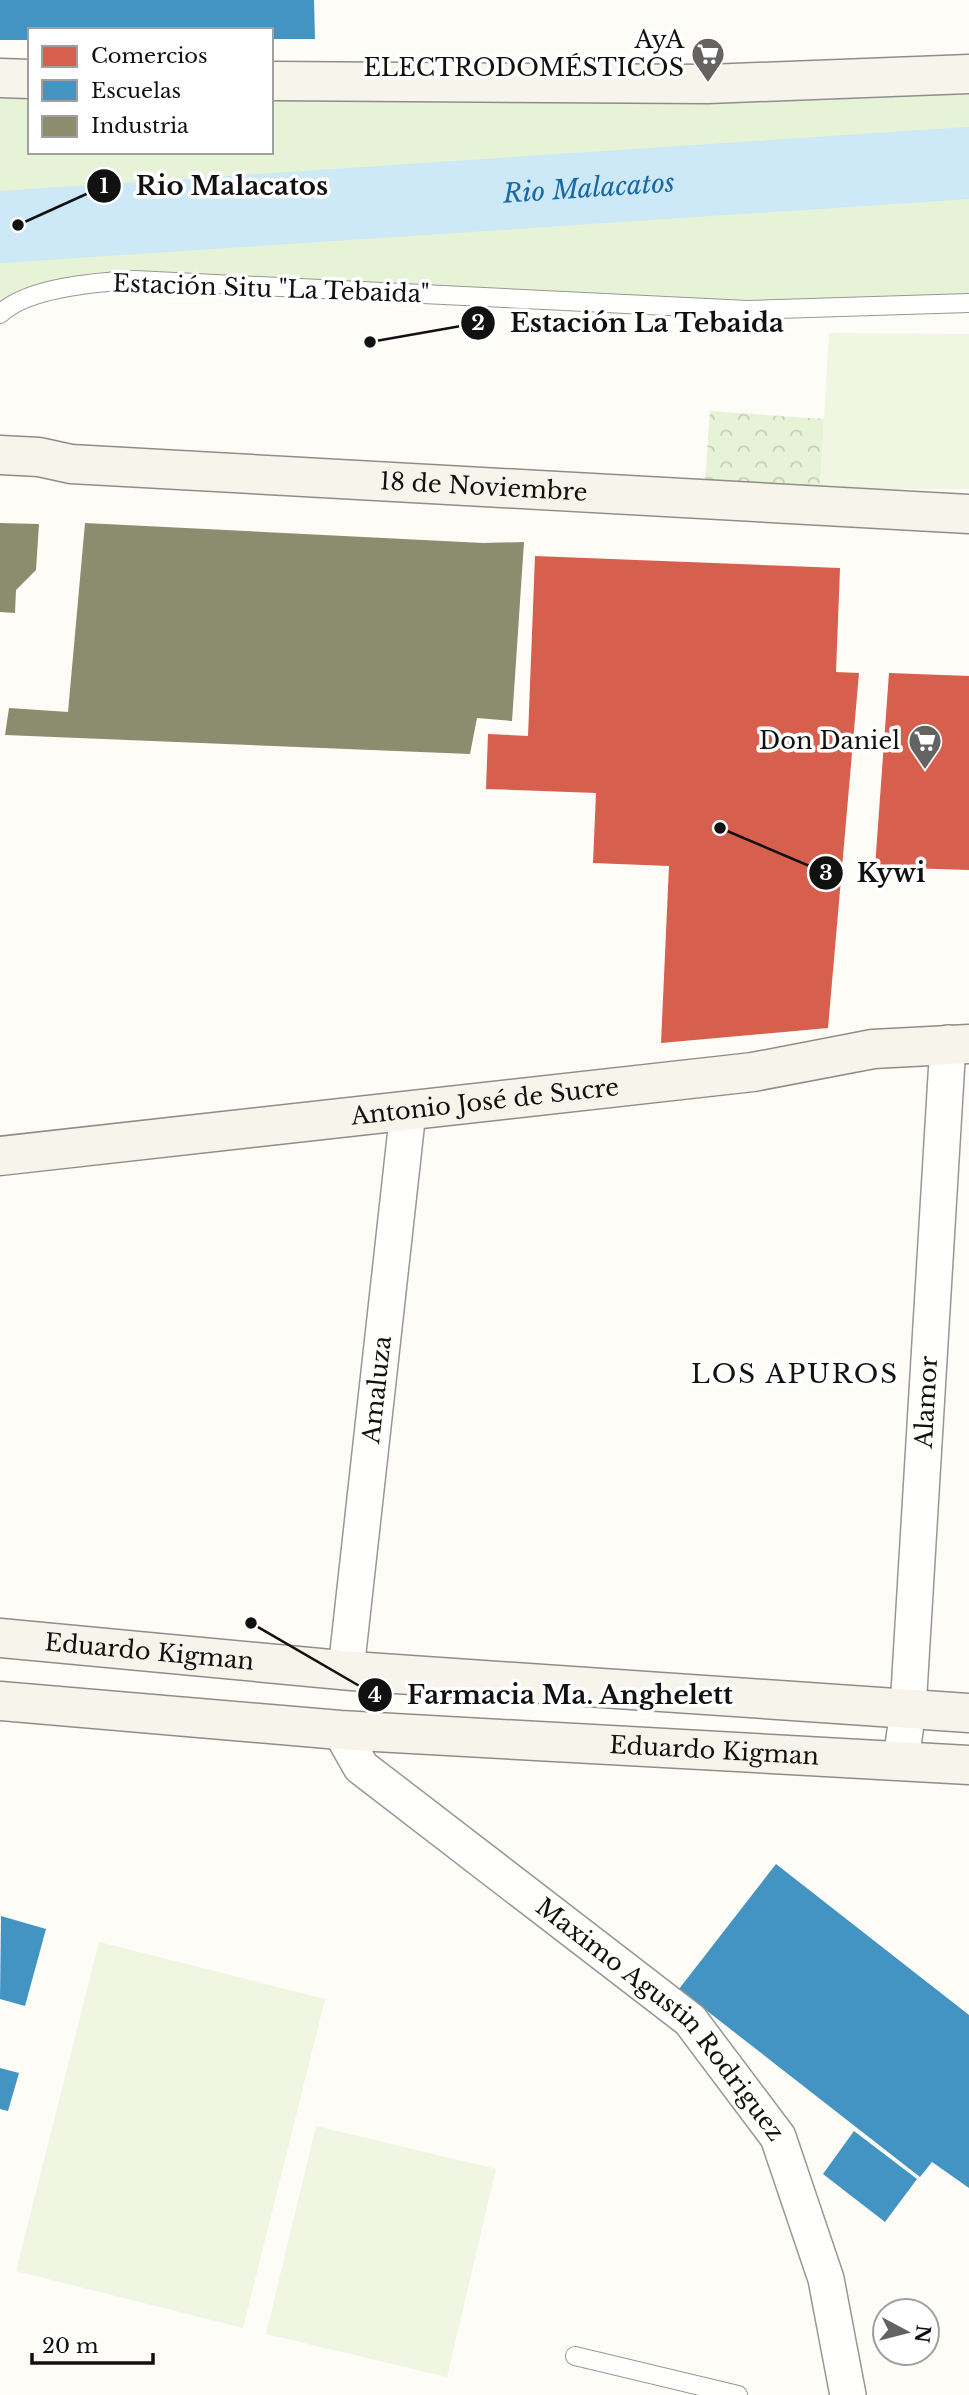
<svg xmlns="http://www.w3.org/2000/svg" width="969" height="2395" font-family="'Libre Baskerville',serif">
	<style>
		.grass { fill: #e7f3d7 }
		.park { fill: url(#park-crowns) }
		.pitch { fill: #f0f6e1 }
		.shops { fill: #d6604d }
		.schools { fill: #4393c3 }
		.industry { fill: #8c8c6e }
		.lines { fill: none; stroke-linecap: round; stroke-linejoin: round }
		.river { stroke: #cde8f7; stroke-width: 72 }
		.lane-casing { stroke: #979795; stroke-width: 20 }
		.street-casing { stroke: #979795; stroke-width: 38 }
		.secondary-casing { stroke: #8e8d8b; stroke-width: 41 }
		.lane { stroke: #fffffe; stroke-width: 18 }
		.street { stroke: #fffffe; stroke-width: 35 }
		.secondary { stroke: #f6f4eb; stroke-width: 38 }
		.labels { text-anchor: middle; stroke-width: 7; stroke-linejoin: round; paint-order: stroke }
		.poi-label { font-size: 24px; fill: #111; stroke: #fff; text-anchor: end }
		.street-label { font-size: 24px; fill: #111; stroke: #fff }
		.water-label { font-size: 26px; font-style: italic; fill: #1768a6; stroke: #fff }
		.neighbourhood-label { font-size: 26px; letter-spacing: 2px; fill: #111; stroke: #fff }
		.leader { fill: none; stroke: #111; stroke-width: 2.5 }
		.callout-dot { fill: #111; stroke: #fff; stroke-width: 2.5 }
		.mark-label { font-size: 21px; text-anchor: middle; font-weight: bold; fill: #fff }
		.callout-label { font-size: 26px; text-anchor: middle; font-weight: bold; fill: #111; stroke: #fff; stroke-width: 7; stroke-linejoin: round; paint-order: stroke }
	</style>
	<defs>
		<pattern id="park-crowns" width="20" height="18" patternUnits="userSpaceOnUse" patternTransform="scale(1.75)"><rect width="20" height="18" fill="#e7f3d7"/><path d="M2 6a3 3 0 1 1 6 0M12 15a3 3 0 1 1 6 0" fill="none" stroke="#c5cfb8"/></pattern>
	</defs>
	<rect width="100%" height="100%" fill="#fdfcf7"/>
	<!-- grass -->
	<path class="grass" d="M969,74V303L748,310L81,283L0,314V78L30,79V152H271V81Z"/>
	<!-- park -->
	<path class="park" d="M710,411L824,419L820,489L705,480Z"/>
	<!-- pitch -->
	<path class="pitch" d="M829,333L969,334V489H820Z
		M99,1942L325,1999L243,2328L16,2271Z
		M316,2126L496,2169L447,2377L266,2334Z"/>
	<!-- shops -->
	<path class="shops" d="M535,556L840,568L836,672L859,673L828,1028L661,1043L669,866L593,863L596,793L486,789L488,734L528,736Z
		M889,673L969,676V870L875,867Z"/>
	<!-- schools -->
	<path class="schools" d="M0,0H314L315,39H271V30H30V40H0Z
		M776,1864L969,2015V2188L932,2162L920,2177L679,1989Z
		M1,1916L46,1929L25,2006L0,1999Z
		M0,2068L19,2073L8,2111L0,2109Z
		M854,2131L917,2179L885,2222L823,2174Z"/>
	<!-- industry -->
	<path class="industry" d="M0,523L39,524L36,570L16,590L15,613L0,612Z
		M85,523L483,543L524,542L512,721L477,718L470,754L5,735L9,708L68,712Z"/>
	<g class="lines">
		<!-- river -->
		<path class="river" id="s1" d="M0,227L969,163"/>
		<defs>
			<path id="lane" d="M0,314C28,287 98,282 135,280L748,310L969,303
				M575,2356L738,2395"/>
			<g id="street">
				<path id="s2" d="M346,1670L408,1111"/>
				<path id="s3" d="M340,1730L361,1767L690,2020L778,2137L826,2279L848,2395"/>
				<path id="s4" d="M901,1761L908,1709L948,1043"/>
			</g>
			<g id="secondary">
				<path d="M0,78L30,79"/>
				<path d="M271,81L708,84L969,74"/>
				<path id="s5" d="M0,455L39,457L71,464L969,514"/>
				<path id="s6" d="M0,1156L753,1072L873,1049L969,1044"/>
				<path id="s7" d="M0,1638L352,1671L969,1713"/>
				<path id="s8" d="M0,1701L340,1730L969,1765"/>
			</g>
		</defs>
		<!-- lane casing -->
		<use href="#lane" class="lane-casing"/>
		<!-- street casing -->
		<use href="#street" class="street-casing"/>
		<!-- secondary casing -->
		<use href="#secondary" class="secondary-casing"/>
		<!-- lane -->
		<use href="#lane" class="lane"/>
		<!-- street -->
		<use href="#street" class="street"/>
		<!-- secondary -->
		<use href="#secondary" class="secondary"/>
	</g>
	<!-- icons -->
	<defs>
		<symbol id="supermarket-pin" viewBox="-11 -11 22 30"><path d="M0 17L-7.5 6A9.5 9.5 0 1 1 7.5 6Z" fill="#646362" stroke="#fff"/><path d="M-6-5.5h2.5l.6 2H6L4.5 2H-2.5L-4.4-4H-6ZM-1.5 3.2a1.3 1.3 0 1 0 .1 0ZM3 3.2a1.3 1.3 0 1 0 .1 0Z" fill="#fff"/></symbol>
	</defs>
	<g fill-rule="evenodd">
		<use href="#supermarket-pin" x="689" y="35" width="38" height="52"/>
		<use href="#supermarket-pin" x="906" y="722" width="38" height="52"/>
	</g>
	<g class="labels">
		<!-- poi labels -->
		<g class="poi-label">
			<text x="684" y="48">AyA<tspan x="684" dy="28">ELECTRODOMÉSTICOS</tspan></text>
			<text x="900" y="749">Don Daniel</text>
		</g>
		<!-- street labels -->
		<g class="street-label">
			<text transform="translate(271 289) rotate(2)" y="8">Estación Situ "La Tebaida"</text>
			<text dy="8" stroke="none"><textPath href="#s5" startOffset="485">18 de Noviembre</textPath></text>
			<text dy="8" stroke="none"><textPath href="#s6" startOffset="488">Antonio José de Sucre</textPath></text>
			<text dy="8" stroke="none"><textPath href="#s2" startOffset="282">Amaluza</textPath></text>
			<text dy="8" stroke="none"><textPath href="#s4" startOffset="360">Alamor</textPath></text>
			<text dy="8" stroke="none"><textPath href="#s7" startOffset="150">Eduardo Kigman</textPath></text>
			<text dy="8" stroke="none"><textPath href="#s8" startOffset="716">Eduardo Kigman</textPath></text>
			<text dy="8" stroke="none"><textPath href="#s3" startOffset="436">Maximo Agustin Rodriguez</textPath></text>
		</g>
		<!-- water labels -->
		<g class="water-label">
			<text dy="9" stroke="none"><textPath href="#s1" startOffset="590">Rio Malacatos</textPath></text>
		</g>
		<!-- neighbourhood labels -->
		<g class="neighbourhood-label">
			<text x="795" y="1383">LOS APUROS</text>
		</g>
	</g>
	<!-- callouts -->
	<path class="leader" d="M18 225L104 186M370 342L478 323M720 828L826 873M251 1623L375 1695"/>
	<g class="callout-dot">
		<circle cx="18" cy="225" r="7"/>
		<circle cx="370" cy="342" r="7"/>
		<circle cx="720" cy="828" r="7"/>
		<circle cx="251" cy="1623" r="7"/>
		<circle cx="104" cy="186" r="18"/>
		<circle cx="478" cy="323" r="18"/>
		<circle cx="826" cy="873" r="18"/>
		<circle cx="375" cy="1695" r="18"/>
	</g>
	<g class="mark-label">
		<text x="104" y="193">1</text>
		<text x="478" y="330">2</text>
		<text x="826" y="880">3</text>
		<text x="375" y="1702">4</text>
	</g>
	<g class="callout-label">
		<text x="232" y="195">Rio Malacatos</text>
		<text x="647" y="332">Estación La Tebaida</text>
		<text x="891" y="882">Kywi</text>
		<text x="570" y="1704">Farmacia Ma. Anghelett</text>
	</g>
	<!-- legend -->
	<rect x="28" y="28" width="245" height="126" fill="#ffffff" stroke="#a0a0a0" stroke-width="2"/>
	<rect x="42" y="46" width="35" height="21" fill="#d6604d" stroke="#a0a0a0" stroke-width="2"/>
	<text x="91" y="63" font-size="21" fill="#111111">Comercios</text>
	<rect x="42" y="80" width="35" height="21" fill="#4393c3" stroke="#a0a0a0" stroke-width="2"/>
	<text x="91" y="98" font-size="21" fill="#111111">Escuelas</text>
	<rect x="42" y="116" width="35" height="21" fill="#8c8c6e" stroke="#a0a0a0" stroke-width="2"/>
	<text x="91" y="133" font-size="21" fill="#111111">Industria</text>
	<!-- north arrow -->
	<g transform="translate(906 2332) rotate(97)"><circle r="33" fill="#ffffff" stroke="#a0a0a0" stroke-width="2"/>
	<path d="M0-5L12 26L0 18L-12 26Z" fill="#646362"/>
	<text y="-10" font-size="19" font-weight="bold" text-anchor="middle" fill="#111111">N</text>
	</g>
	<!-- scale -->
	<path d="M32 2353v10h121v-10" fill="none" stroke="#111111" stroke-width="3.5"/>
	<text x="42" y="2353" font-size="21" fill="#111111" stroke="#ffffff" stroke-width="5" paint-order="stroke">20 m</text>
</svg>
